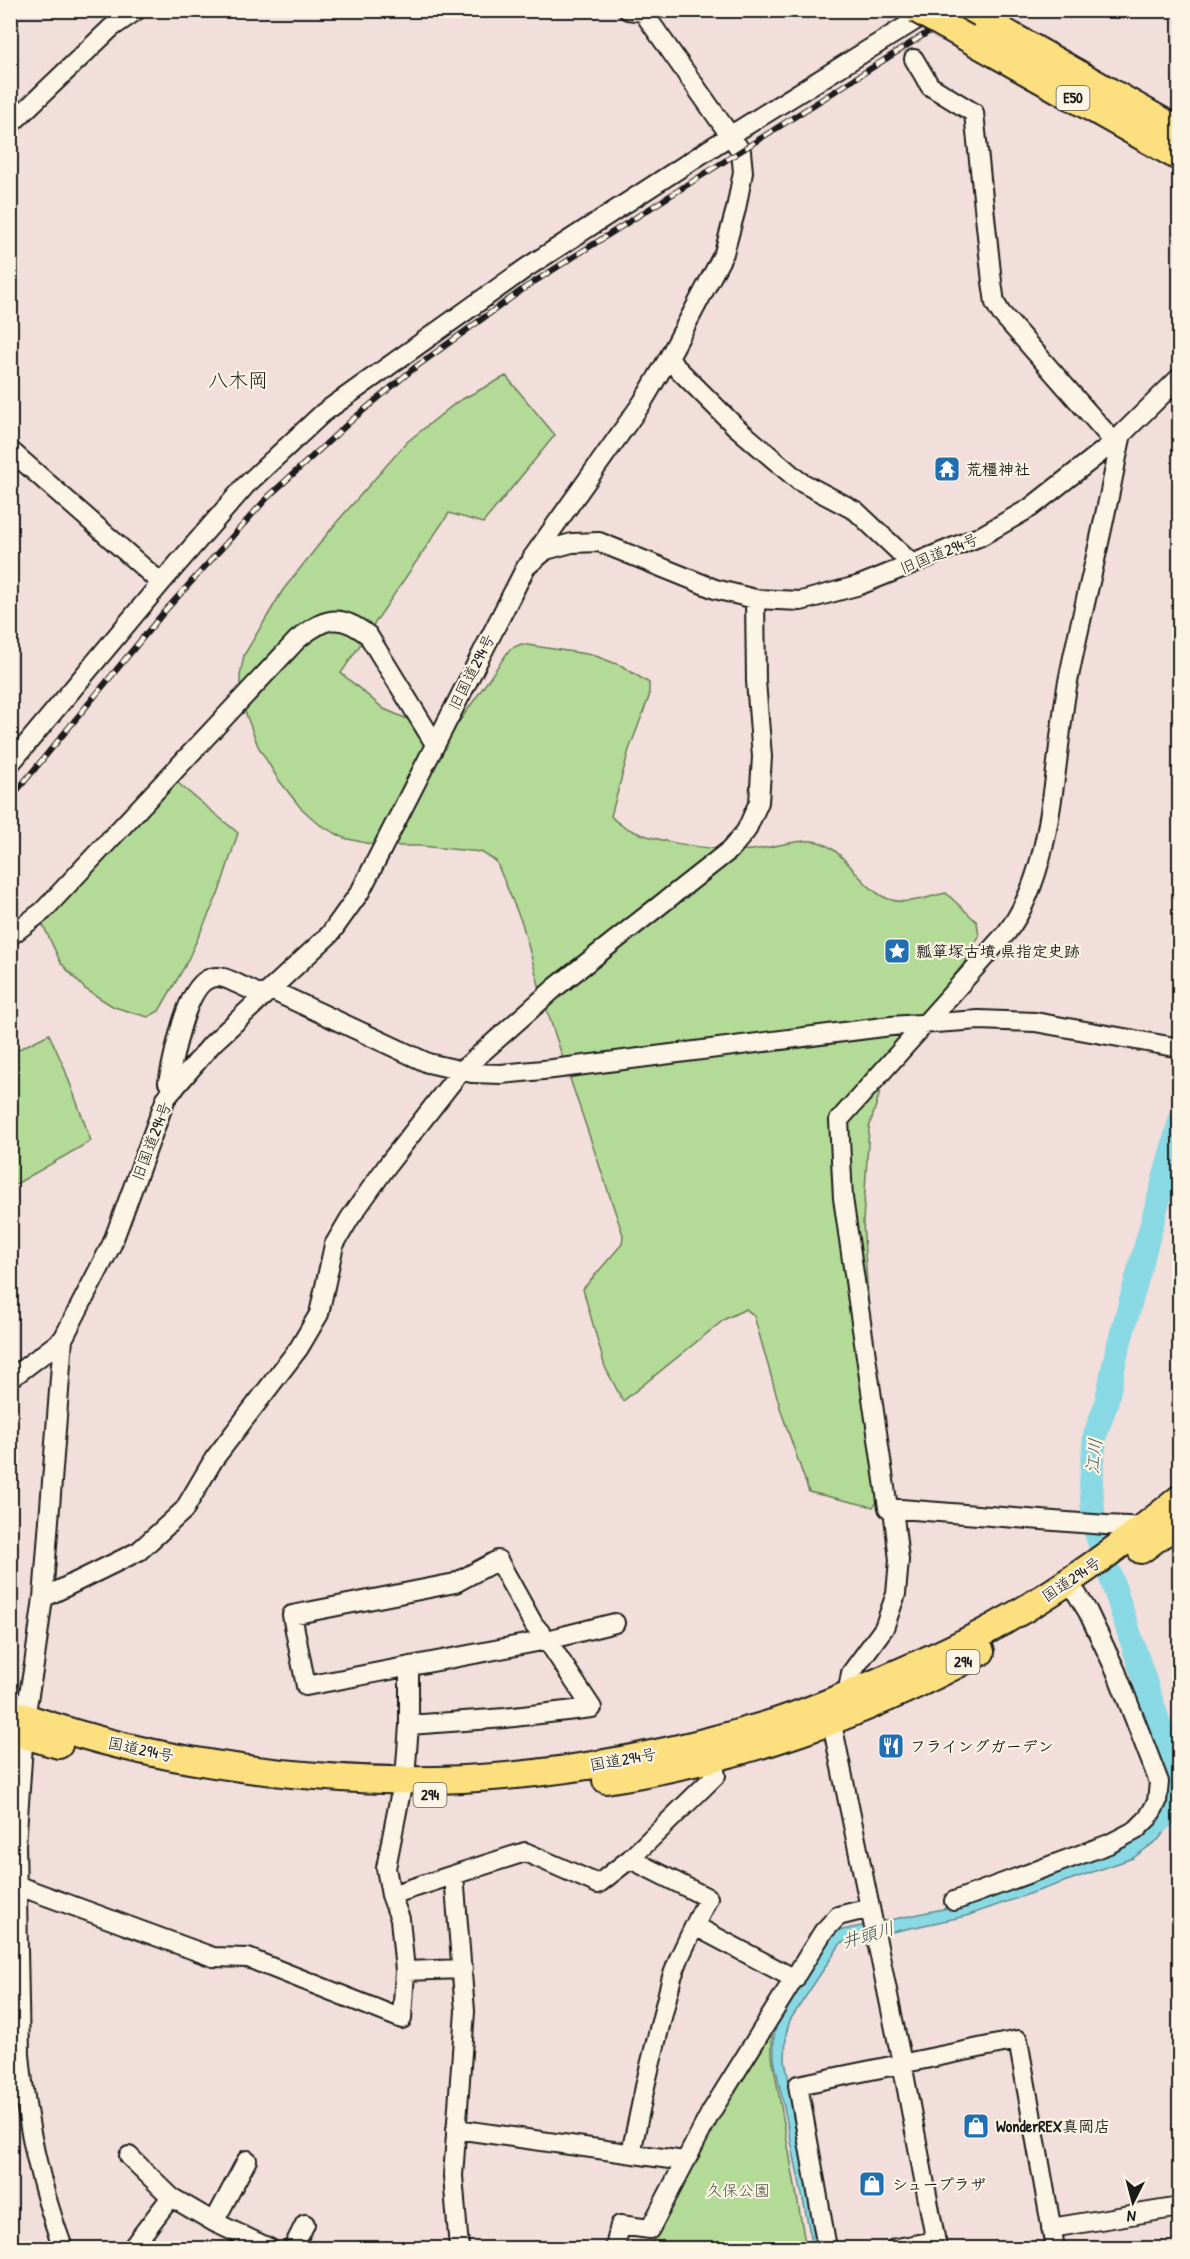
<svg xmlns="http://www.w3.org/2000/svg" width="1190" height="2259" font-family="'Patrick Hand','Klee One',sans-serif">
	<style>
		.green { fill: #b3da96; stroke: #687b59; stroke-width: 1.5 }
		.water { fill: #89d9e4; stroke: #5d8d94; stroke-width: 1.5 }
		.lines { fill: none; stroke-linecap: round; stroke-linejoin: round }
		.river { stroke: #89d9e4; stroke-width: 24 }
		.minor-casing { stroke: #1c1c1c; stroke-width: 22 }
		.highway-casing { stroke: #1c1c1c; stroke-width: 30 }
		.minor { stroke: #fcf5e5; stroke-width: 18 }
		.highway { stroke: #fce080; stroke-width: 26 }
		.rail-casing { stroke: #1c1c1c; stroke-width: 6 }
		.rail { stroke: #fcf5e5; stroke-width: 4; stroke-dasharray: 11; stroke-linecap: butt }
		.highway-bridge-casing { stroke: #1c1c1c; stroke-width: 30; stroke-linecap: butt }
		.highway-bridge { stroke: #fce080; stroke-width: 26 }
		.labels { text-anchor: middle; stroke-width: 4.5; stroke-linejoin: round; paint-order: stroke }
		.shield { fill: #fcf5e5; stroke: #5f5d58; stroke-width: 1.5 }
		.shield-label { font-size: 15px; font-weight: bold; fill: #1c1c1c }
		.poi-label { font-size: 16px; font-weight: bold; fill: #1c1c1c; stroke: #fcf5e5; text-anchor: start }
		.street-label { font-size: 16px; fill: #1c1c1c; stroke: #fcf5e5 }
		.park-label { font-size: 16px; fill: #495541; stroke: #fcf5e5 }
		.water-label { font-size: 18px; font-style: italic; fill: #3d5558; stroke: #fcf5e5 }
		.quarter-label { font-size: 20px; fill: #1c1c1c; stroke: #fcf5e5 }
	</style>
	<rect width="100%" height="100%" fill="#f2deda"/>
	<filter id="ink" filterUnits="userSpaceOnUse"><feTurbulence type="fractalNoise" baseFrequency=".0167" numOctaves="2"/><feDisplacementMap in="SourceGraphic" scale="12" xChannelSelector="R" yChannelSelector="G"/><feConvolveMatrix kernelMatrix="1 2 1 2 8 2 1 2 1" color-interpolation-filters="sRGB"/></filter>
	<g filter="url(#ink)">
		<!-- green -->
		<path class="green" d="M506,376L555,435L483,523L449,513L341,673L384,709L417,723L441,730L459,722L510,649L521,644L593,655L622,666L649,683V697L629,750L611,816C630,841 719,852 750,850C769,849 795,839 813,841C846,845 860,892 892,900C909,905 930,896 946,893L977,922L979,936L964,963L899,1049L883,1082L869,1128L863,1222L869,1313L884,1437L878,1501L873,1507L809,1492L781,1411L754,1316L746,1309L725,1319L623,1401L605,1367L583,1289L622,1244L623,1235L542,996L522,923L496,861L481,852L421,846H379L344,838L320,825L300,807L278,779L258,746L240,698V676L244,655L283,590L336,523L407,442L457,402Z
			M167,774L238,833L219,892L185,966L159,1011L148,1017L114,1007L85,989L61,963L35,908Z
			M49,1034L64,1067L91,1141L11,1187V1053Z
			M775,2020L772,2032V2056L806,2248H650L710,2109Z"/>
		<!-- water -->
		<path class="water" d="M1168,1781L1179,1811L1159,1839L1133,1858L966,1916L841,1943L790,2020L786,2034L785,2061L820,2248H813L774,2059V2035L777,2023L833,1932L962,1905L1142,1837C1162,1821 1165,1806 1168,1781Z"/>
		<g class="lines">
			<!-- river -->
			<path class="river" d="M1180,1121L1116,1355L1106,1404L1095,1435L1091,1483L1094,1526L1180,1788
				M1127,1845L1171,1812L1179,1786"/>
			<defs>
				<path id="minor" d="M914,59L930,86L974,113L992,282L995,303L1001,313L1114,442
					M10,125L111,28L137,10
					M668,359L735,426L799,481L856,511L912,564
					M1122,434C1116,459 1112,485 1106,510C1094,569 1078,628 1067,687C1054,762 1054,871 1007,932L839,1120L843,1198L888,1508L1106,1525L1148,1527
					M10,450L161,583
					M532,558L642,403L668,359L724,253L736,209L743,172L741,151L643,12L628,10
					M10,764L161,583L245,486L323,413L526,268L731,135L932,10
					M10,936L43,911L297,640C324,618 339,612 368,635L435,744
					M271,990L428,1063L472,1073L501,1074L553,1069L891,1026L979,1020L1035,1022L1180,1048
					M175,1088L168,1082C174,1058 185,985 211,978C221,975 229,980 238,984C246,988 256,991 262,997
					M10,1379L63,1339L112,1244L166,1098L212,1044L330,934L360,892L526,567L546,550L572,543L599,542L715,589L755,599L801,601L860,585L981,536L1030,508L1114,442L1180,377
					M43,1598L139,1551L184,1510L214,1459L299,1348L319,1314L334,1245L350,1218L389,1163L460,1072L556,987L730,850L746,831L759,802L762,757L756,681L755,599
					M409,1667V1725L505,1718L592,1708L547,1640L534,1625L498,1560L455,1583L292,1615L306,1686L547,1640L615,1623
					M847,1695L851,1673L884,1628L896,1594L899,1560L893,1508
					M829,1709L902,2063L937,2248
					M630,1859L708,1898L680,1956L672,1977L646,2082L631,2153
					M454,1875L465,2011L453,2176L459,2248
					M10,1894L16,1885L213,1957L248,1958L402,2019L405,1971L400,1919L391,1895L386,1868L406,1765L409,1725
					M391,1895L525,1852L598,1884L630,1859L716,1775L712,1760
					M954,1901L1109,1844L1136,1830L1148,1818L1157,1802L1159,1782L1149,1756L1116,1671L1088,1612L1077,1594
					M695,1926L795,1979
					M405,1971L463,1969
					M456,2129L684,2161
					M129,2156L171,2197
					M214,2222L247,2160
					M1051,2228L1180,2207
					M63,2248C40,2186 26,2121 20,2055L16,1845L25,1717L34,1665L43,1598L63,1339
					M132,2248L171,2197L214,2222L269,2248
					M293,2248L305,2224
					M615,2248L620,2225L650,2229L711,2112L823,1932L838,1916L870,1908
					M827,2248L798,2085L1018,2040L1055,2248
					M896,2248L936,2241"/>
				<path id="highway" d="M966,10L1180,131
					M967,38L1180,158
					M1141,1550L1180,1521
					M10,1712C34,1720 58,1728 82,1735C161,1758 246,1771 328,1777C475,1789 625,1767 766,1725C808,1712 848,1695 888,1677C928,1660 969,1642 1006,1620C1068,1585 1125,1543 1180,1498
					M10,1731L59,1745
					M606,1780C742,1759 861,1717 981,1652"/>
			</defs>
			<!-- minor casing -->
			<use href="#minor" class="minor-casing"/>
			<!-- highway casing -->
			<use href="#highway" class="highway-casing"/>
			<!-- minor -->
			<use href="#minor" class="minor"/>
			<!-- highway -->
			<use href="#highway" class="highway"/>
			<defs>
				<path id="rail" d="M10,799L164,612L268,497L352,420L413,369L526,287L963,10"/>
			</defs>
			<!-- rail casing -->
			<use href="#rail" class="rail-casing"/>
			<!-- rail -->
			<use href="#rail" class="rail"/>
			<defs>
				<path id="highway-bridge" d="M917,10L967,38"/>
			</defs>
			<!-- highway-bridge casing -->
			<use href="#highway-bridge" class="highway-bridge-casing"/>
			<!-- highway-bridge -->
			<use href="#highway-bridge" class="highway-bridge"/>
		</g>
	</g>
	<!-- icons -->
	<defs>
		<symbol id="temple-square" viewBox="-11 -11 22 22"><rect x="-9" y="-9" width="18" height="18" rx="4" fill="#1f6fb2" stroke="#fcf5e5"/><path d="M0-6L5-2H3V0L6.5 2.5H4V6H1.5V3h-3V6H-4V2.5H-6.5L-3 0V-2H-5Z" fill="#fff"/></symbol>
		<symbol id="sight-square" viewBox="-11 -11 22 22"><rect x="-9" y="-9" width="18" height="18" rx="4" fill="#1f6fb2" stroke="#fcf5e5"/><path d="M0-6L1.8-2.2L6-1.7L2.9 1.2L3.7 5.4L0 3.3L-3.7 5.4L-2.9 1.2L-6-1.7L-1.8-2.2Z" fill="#fff"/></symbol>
		<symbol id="restaurant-square" viewBox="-11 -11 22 22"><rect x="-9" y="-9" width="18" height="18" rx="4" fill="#1f6fb2" stroke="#fcf5e5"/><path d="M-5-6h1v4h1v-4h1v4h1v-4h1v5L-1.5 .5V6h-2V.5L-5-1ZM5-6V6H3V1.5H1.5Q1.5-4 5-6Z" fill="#fff"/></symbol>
		<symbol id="shop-square" viewBox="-11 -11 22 22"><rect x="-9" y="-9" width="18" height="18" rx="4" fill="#1f6fb2" stroke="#fcf5e5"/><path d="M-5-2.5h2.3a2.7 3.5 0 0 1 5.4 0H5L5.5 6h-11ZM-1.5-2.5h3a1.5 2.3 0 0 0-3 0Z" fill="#fff"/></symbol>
	</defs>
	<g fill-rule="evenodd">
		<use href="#temple-square" x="932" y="454" width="30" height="30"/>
		<use href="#sight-square" x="882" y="936" width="30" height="30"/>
		<use href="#restaurant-square" x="876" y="1731" width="30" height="30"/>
		<use href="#shop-square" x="961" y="2111" width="30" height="30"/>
		<use href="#shop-square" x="857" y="2169" width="30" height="30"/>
	</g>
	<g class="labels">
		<!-- shield labels -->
		<g class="shield">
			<rect x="1056.5" y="86" width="33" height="24" rx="4.5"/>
			<rect x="946.5" y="1650" width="33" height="24" rx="4.5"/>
			<rect x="413.5" y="1783" width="33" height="24" rx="4.5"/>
		</g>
		<g class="shield-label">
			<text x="1073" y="103">E50</text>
			<text x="963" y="1667">294</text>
			<text x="430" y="1800">294</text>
		</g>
		<!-- poi labels -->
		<g class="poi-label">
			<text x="966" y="475">荒橿神社</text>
			<text x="916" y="957">瓢箪塚古墳 県指定史跡</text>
			<text x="910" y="1752">フライングガーデン</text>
			<text x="996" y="2132">WonderREX真岡店</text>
			<text x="892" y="2190">シュープラザ</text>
		</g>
		<!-- street labels -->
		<g class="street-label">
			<text transform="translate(939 553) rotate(-22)" y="6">旧国道294号</text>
			<text transform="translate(471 672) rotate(-63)" y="6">旧国道294号</text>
			<text transform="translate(151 1141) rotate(-69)" y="6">旧国道294号</text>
			<text transform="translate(1071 1579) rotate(-34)" y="6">国道294号</text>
			<text transform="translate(141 1749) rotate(12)" y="6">国道294号</text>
			<text transform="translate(623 1759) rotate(-10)" y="6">国道294号</text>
		</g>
		<!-- park labels -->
		<g class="park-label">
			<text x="738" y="2196">久保公園</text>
		</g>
		<!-- water labels -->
		<g class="water-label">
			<text transform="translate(1094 1456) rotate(-84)" y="6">江川</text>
			<text transform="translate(868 1935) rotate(-16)" y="6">井頭川</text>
		</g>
		<!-- quarter labels -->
		<g class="quarter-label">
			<text x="238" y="387">八木岡</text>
		</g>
	</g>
	<!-- margin -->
	<rect width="1190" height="2259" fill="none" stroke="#fcf5e5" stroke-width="36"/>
	<rect x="18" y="18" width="1154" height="2223" fill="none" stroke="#1c1c1c" stroke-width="2" filter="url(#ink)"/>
	<!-- north arrow -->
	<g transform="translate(1133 2202) rotate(186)" stroke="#fcf5e5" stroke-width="4.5" paint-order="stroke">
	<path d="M0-4.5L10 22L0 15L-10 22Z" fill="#1c1c1c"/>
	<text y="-9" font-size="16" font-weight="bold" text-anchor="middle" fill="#1c1c1c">N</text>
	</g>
</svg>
